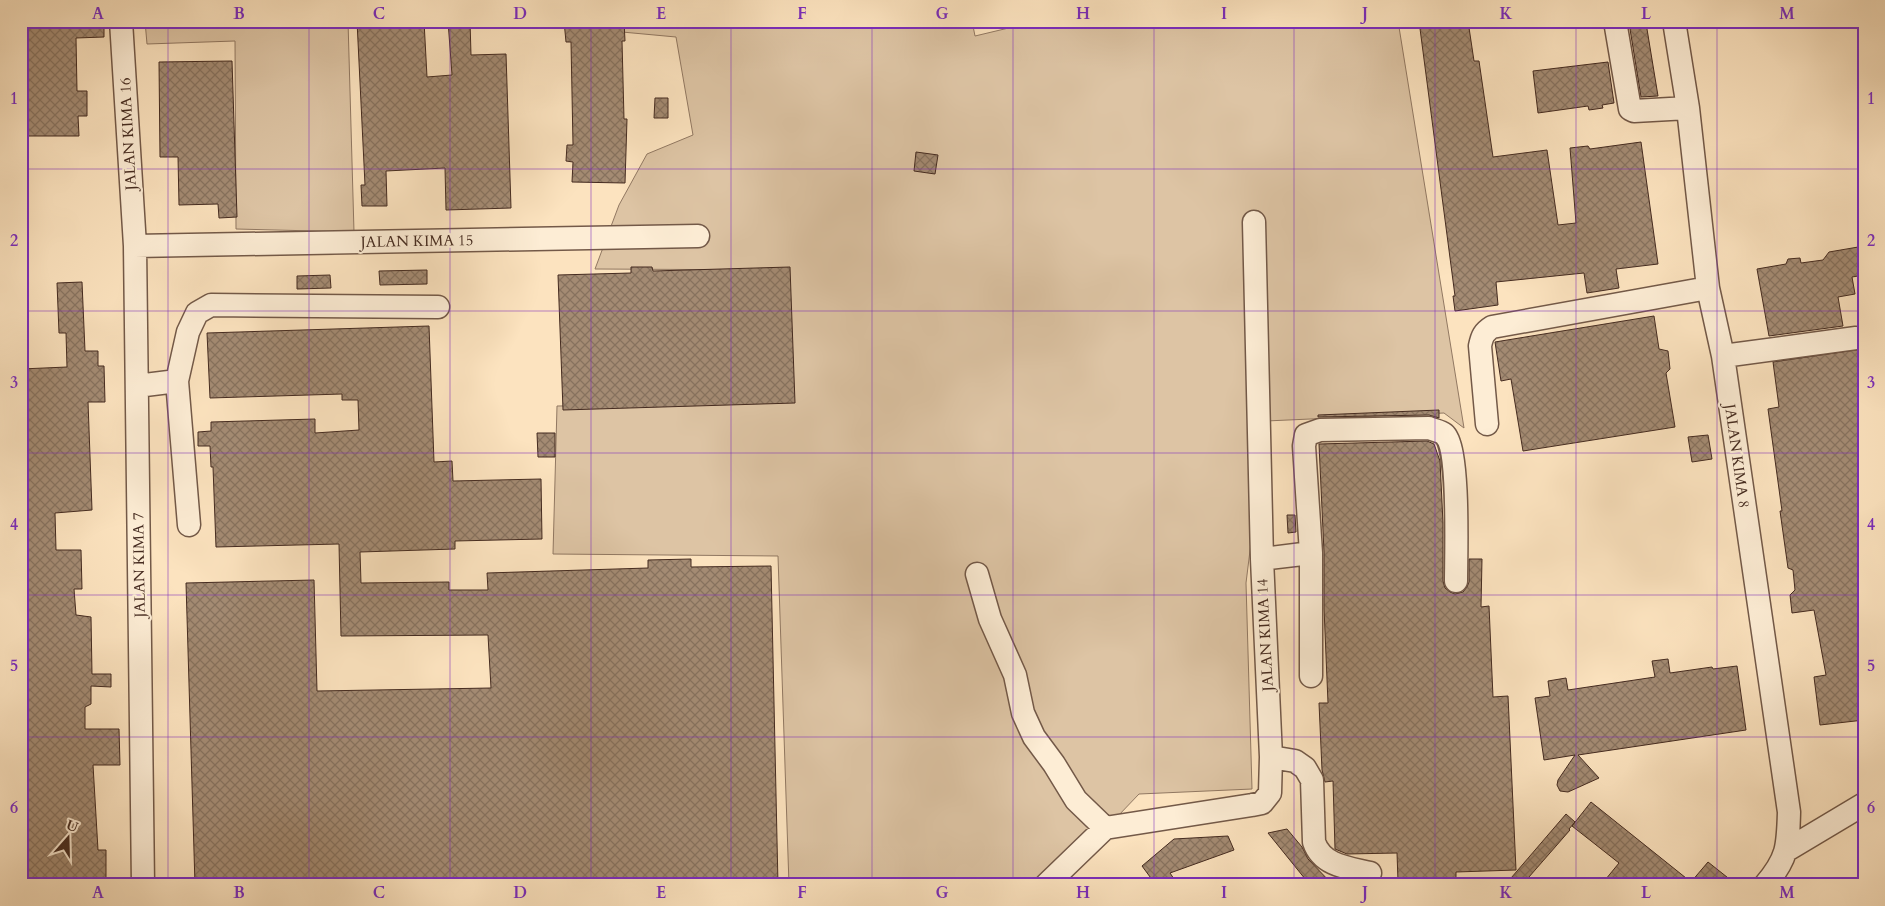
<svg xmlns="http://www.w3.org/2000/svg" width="1885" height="906" font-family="Cardo,serif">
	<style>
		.grass { fill: #ddc4a4; stroke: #917862 }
		.building { fill: url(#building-cross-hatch); stroke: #452b20 }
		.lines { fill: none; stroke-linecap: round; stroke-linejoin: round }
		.minor-casing { stroke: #735948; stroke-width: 25 }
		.minor { stroke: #fdedd5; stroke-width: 22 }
		.grid { fill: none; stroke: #7b2cbf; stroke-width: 1; stroke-opacity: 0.55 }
		.labels { text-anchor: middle; stroke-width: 4.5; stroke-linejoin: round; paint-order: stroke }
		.street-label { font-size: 15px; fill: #452b20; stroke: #fdedd5 }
		.neatline { fill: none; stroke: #7b2cbf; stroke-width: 2 }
		.grid-label { font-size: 16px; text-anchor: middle; font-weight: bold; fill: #7b2cbf }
	</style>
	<defs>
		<pattern id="building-cross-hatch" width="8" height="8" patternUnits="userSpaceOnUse" patternTransform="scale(1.25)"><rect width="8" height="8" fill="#a48b73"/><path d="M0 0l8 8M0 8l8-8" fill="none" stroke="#87725e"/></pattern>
	</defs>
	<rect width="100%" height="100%" fill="#fce3bf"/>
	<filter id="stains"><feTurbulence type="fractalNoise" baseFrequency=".004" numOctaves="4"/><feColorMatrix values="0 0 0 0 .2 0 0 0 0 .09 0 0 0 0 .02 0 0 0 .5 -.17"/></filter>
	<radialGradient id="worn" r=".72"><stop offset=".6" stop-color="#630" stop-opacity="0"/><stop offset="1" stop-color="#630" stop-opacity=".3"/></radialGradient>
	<!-- grass -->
	<path class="grass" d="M145,21H348L354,232L236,229L235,41L147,44Z
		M622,21H972L975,36L1038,21H1398L1464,428L1444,413L1266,421L1246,583L1252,789L1139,794L1052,885H789L778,556L553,554L557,406L782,403L784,270L595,269L619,205L647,154L693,135L676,37L622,32Z"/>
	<!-- building -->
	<path class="building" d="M357,21H424L427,77L452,75L448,21H470L471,55L506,54L511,208L446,210L445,168L386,171L387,206H362L361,185H365Z
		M564,21H624L625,41H622L624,119H627L625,183L572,182L573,162L566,161L567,145H573L571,42H566Z
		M1419,21H1468L1474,61H1479L1493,157L1547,150L1558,225L1576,223L1570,148L1588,146L1590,149L1641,142L1658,264L1616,269L1619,288L1587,293L1584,273L1496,282L1498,305L1455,311L1453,296H1455Z
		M87,22H104V37L76,38L77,91H87V116H78L79,136H21V25L87,24Z
		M1646,23L1658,96L1641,97L1630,29L1631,26Z
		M232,61L237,217L219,218L218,204L179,205L178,157H160L159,62Z
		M1608,62L1614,103L1602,105L1603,108L1589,110L1588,106L1538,113L1533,71Z
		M655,98H668V118H654Z
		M916,152L938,155L935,174L914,171Z
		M1864,246V275L1852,277L1855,294L1838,297L1843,326L1769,336L1757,269L1786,264L1788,259L1800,258L1801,263L1823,260L1829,252Z
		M631,267H652L653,271L790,267L795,403L563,410L558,275L631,273Z
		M427,270V284L380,285L379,271Z
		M330,275L331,288L297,289V276Z
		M82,282L85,351H98V366H104L105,402H88L92,510L55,513L56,550H81L82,589H74L76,615L91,617L92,674H111V687L91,686V704L85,707V729H119L120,765H93L98,850H106V879H100V885H21V731H27L25,666H21V615H23L25,590H21V369L67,367L66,333H59L57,283Z
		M1654,316L1659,349L1668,351L1670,369L1666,373L1675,427L1523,451L1511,379L1501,381L1495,342Z
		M429,326L434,462L452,461L453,481L541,479L542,539L455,541V549L360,552L361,583L449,582V590H488L487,573L648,568V560L691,559V567L771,566L778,885H195L186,583L314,580L317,691L491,688L488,635L341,636L339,544L216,547L213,467H211L210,446H198V432L211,431V422L315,419V433L359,430L358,400H342V394L210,398L207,333Z
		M1862,349L1864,359V720L1820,725L1814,677L1826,675L1814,610L1792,613L1790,595L1795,590L1793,570L1788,568L1780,511H1782L1768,409L1779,407L1773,362Z
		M1439,410V418L1429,415L1318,417V415Z
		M537,433H555V457H538Z
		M1708,435L1712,459L1692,462L1688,437Z
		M1427,441L1434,444L1440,461L1443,523V581L1445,588L1450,592L1455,594L1463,592L1467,587L1469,582V559H1482L1481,607L1489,606L1493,697L1508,696L1516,870L1456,872V879L1398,881L1397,853L1347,854L1335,849L1333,781L1325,782L1322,770L1319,703H1328L1324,608V552L1319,444Z
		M1287,515H1295L1296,532L1288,533Z
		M1668,659L1670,673L1712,667L1713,669L1737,666L1746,730L1578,755L1599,778L1568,792L1560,791L1557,785L1558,780L1575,755L1544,760L1535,698L1550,696L1548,681L1566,678L1568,690L1655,677L1652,661Z
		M1591,802L1691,882L1708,862L1737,885H1601L1619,863L1572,826Z
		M1566,814L1575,822L1569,829L1570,830L1522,885H1505Z
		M1287,829L1302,847L1308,859L1333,885H1310L1268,833Z
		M1228,836L1234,850L1170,873L1178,885H1156L1142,866L1174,839Z"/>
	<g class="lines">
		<defs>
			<path id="minor" d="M121,21L135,246L143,885
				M1619,21L1616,27L1630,109L1634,111L1688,108
				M1674,21L1688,108L1708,288L1723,356L1789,812C1788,846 1788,858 1765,885
				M135,246L698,236
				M1723,356L1856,338
				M177,381L189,525
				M137,386L177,381L188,332L197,313L211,305L438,307
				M1487,424L1480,346C1482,336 1484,332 1492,327L1708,288
				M1262,559L1311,553L1304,446L1306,435L1320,430L1429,428C1433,430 1440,431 1444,434C1460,447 1456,557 1456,581
				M977,574L990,619L1015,675L1023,713L1034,737L1054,764L1076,800L1105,828
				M1311,676V553
				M1271,757L1295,761L1305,768L1312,780L1314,842C1322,866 1349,868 1370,873
				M1787,850L1864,804
				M1046,885L1105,828L1252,805L1262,803L1270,793L1271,757L1262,559L1254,222"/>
		</defs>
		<!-- minor casing -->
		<use href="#minor" class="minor-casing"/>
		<!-- minor -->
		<use href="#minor" class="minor"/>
	</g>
	<!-- grid -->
	<path class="grid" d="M168,21V885M309,21V885M450,21V885M591,21V885M731,21V885M872,21V885M1013,21V885M1154,21V885M1294,21V885M1435,21V885M1576,21V885M1717,21V885M21,169H1864M21,311H1864M21,453H1864M21,595H1864M21,737H1864"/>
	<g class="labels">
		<!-- street labels -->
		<g class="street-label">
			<text transform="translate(128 134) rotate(-93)" y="5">JALAN KIMA 16</text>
			<text transform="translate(417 241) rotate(-1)" y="5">JALAN KIMA 15</text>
			<text transform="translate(1737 456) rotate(82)" y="5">JALAN KIMA 8</text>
			<text transform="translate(139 565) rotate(-91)" y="5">JALAN KIMA 7</text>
			<text transform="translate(1265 635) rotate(-93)" y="5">JALAN KIMA 14</text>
		</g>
	</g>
	<!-- margin -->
	<rect width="1885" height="906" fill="none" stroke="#fce3bf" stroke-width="55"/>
	<!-- north arrow -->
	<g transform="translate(68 838) rotate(20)" stroke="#fdedd5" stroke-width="4" paint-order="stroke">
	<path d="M0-4L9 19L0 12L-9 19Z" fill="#452b20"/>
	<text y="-8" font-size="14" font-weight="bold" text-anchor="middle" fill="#452b20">U</text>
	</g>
	<rect x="28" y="28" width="1830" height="850" class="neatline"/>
	<g class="grid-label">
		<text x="98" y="19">A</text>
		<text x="239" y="19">B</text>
		<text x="379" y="19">C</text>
		<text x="520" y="19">D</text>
		<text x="661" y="19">E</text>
		<text x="802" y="19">F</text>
		<text x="942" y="19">G</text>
		<text x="1083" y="19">H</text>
		<text x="1224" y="19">I</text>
		<text x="1365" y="19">J</text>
		<text x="1506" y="19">K</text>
		<text x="1646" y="19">L</text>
		<text x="1787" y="19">M</text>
		<text x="14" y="104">1</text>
		<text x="1871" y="104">1</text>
		<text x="14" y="246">2</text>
		<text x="1871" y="246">2</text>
		<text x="14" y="388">3</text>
		<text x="1871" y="388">3</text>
		<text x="14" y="530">4</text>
		<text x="1871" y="530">4</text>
		<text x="14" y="671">5</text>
		<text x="1871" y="671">5</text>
		<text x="14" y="813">6</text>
		<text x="1871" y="813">6</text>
		<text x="98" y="898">A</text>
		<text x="239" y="898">B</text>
		<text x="379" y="898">C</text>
		<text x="520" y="898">D</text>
		<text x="661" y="898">E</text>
		<text x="802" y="898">F</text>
		<text x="942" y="898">G</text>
		<text x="1083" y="898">H</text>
		<text x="1224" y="898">I</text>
		<text x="1365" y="898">J</text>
		<text x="1506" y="898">K</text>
		<text x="1646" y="898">L</text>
		<text x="1787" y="898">M</text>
	</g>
	<rect width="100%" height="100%" filter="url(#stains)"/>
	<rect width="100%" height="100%" fill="url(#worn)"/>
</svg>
